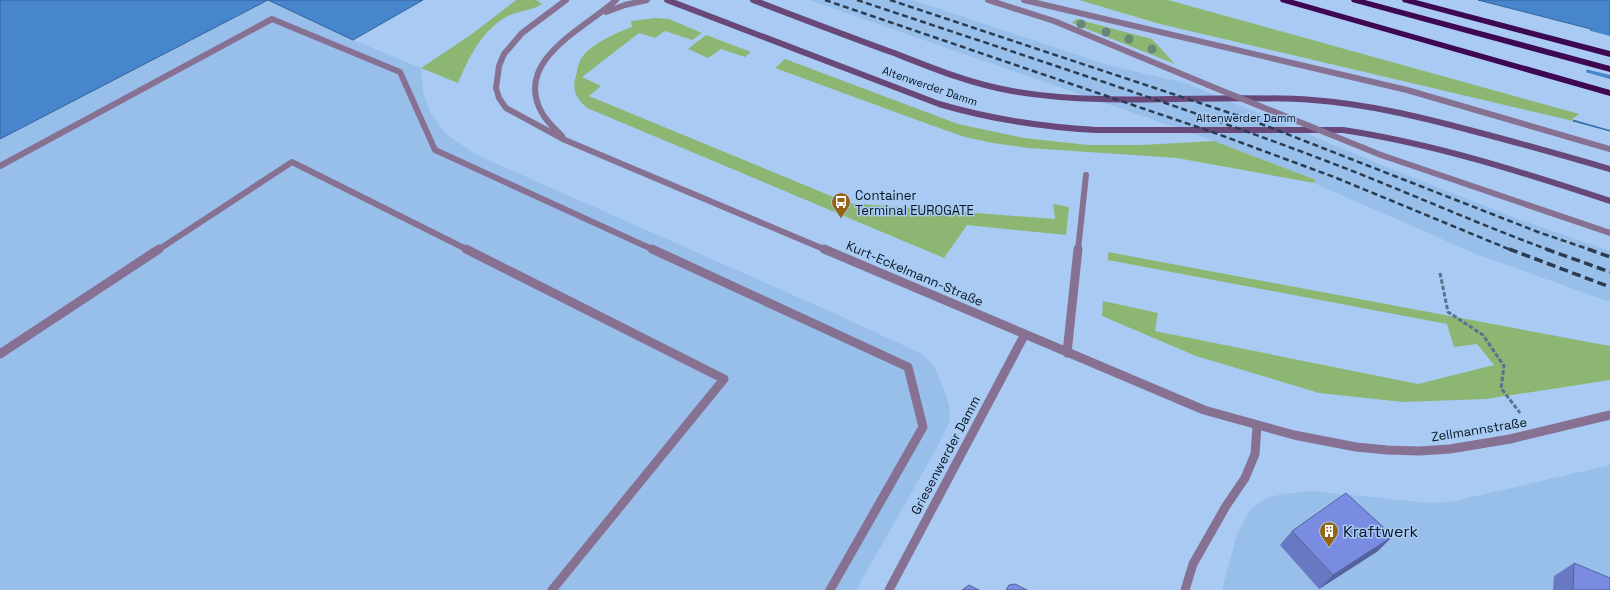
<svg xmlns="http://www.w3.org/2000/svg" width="1610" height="590" font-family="'Space Grotesk',sans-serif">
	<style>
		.built { fill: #98beea }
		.green { fill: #8db672 }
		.water { fill: #4785cd; stroke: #346399 }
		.pier { fill: #a9cbf3 }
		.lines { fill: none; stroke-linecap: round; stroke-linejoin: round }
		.path { stroke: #5b728e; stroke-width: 3; stroke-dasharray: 4.5 2; stroke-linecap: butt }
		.lane-far1 { stroke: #877193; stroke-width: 6 }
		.lane { stroke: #877193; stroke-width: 9 }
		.street-far1 { stroke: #877193; stroke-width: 6 }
		.street { stroke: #877193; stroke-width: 9 }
		.secondary { stroke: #684779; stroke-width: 6 }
		.highway { fill: #3e0753; fill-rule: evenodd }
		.rail-far1 { stroke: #2b3c50; stroke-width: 2.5; stroke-dasharray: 6 3.5; stroke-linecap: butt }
		.rail { stroke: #2b3c50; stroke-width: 3.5; stroke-dasharray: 9 4.5; stroke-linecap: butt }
		.street-bridge { stroke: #877193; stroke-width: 6 }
		.tree { fill: #678879 }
		.wall { fill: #6978c2 }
		.shaded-wall { fill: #55629e }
		.building { fill: #7a8ce1; stroke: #55629e }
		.labels { text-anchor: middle; stroke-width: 3; stroke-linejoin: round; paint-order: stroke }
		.far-street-label { font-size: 11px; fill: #071321; stroke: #a9cbf3 }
		.poi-label { font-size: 13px; fill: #071321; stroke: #a9cbf3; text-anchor: start }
		.street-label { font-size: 13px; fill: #071321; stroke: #a9cbf3 }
		.near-poi-label { font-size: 16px; fill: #071321; stroke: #a9cbf3; text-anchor: start }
	</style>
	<rect width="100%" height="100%" fill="#a9cbf3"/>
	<!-- built -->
	<path class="built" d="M268,0L353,40L421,68L423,92L430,112L447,135L477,155L838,315L922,354L934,366L941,382L949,405L950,420L938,446L856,590H0V139Z
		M809,0H913L1108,65L1188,84L1389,168L1518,219L1610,251V302L1476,254L1314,183L1316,180L1214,141Z
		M1610,465V590H1222L1237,534L1249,511L1265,499L1282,494L1311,491L1430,503L1455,501Z"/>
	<!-- green -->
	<path class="green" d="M516,0H536L542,4C533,10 520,11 510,15C483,28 469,57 458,83L421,68L472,34Z
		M1079,0H1168L1583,115L1573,121L1160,24Z
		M656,18L669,19L702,33L692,40L665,31L655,38L639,33L582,77L601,86L589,96L848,203L1055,219L1053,204L1069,207L1066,235L967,225L944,258L587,108C577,99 571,90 576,76C577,71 578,65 580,61C586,46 618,32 632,27L631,21Z
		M1076,19L1152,39L1175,64L1072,23Z
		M706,35L751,52L745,57L721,49L708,58L688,49Z
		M785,59L958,124L1024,138L1088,145H1141L1214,141L1316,180L1314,183L1177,158L1029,148L993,143L965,137L928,124L775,68Z
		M1108,252L1610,346V380L1486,399L1403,402L1319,393L1196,356L1102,316L1103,301L1158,313L1155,331L1418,384L1494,365L1477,344L1454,347L1447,324L1108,260Z"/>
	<!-- water -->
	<path class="water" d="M0,0H423L353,40L268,0L0,139Z
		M1478,0H1610V131L1573,121L1583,114L1591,29Z"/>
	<!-- pier -->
	<path class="pier" d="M1476,1L1610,36V75L1585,69L1589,31Z
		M1585,72L1610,79V130L1572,119L1581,113Z"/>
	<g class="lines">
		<!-- path -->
		<path class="path" d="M1440,273L1448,312L1483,335L1504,366L1501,388L1520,413"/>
		<!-- lane-far1 -->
		<path class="lane-far1" d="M0,166L272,19L400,72L435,150L654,250
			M158,250L292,162L468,250
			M1078,250L1086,175"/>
		<!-- lane -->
		<path class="lane" d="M466,249L724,379L552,590
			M652,249L908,367L923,427L830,590
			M1067,353L1078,249
			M0,354L159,249"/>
		<!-- street-far1 -->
		<path class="street-far1" d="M566,0L522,33L504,54L499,66L496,88L499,98L506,108L565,140L826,250
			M988,0L1054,21L1208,85
			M1024,0L1407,90L1610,149
			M606,12L625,5L647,0
			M562,136C555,129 547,122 542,113C512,60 586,28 616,0
			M1381,155L1610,233"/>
		<!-- street -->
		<path class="street" d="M824,249L1204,410L1294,435L1356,447L1387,450L1419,451L1450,449L1510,439L1610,415
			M889,590L1025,334
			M1185,590L1193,564L1226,506L1245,478L1255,454L1257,426"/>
		<!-- secondary -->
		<path class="secondary" d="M667,0L939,104C990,119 1043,127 1096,130H1343C1435,144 1522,172 1610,201
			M753,0C800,18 847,36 894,53C932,68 971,84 1012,91C1111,108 1213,93 1313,100C1367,104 1421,117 1473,131C1519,143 1565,156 1610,169"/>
		<!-- highway -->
		<path class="highway" d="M1280,0H1293L1610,90V96L1281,2Z
			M1351,0H1365L1610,66V72L1352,2Z
			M1402,0H1416L1610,51V57L1403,2Z"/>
		<!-- rail-far1 -->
		<path class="rail-far1" d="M825,0L1215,133L1334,177L1511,250
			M857,0C1015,53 1174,103 1329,162C1403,190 1475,223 1549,250
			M890,0L1251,120L1538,232L1591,250"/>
		<!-- rail -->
		<path class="rail" d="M1509,249L1610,287
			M1546,249L1610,272
			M1588,249L1610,257"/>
		<!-- street-bridge -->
		<path class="street-bridge" d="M1208,85L1381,155"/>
	</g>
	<!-- trees -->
	<g class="tree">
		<circle cx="1081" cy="24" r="4.5"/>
		<circle cx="1106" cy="32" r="4.5"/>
		<circle cx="1129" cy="39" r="4.5"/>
		<circle cx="1152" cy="49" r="4.5"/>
	</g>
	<!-- wall -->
	<path class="wall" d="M1292,531L1378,551L1319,589L1280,545Z
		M1574,563L1610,590H1553L1554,576Z"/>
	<!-- shaded-wall -->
	<path class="shaded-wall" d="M1393,536L1378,551L1319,589L1333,575Z"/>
	<!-- building -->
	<path class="building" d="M1346,493L1393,536L1333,575L1292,531Z
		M1574,563L1610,578V590H1573Z
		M1015,584L1027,590H1006L1009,585Z
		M969,585L979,590H962Z"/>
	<!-- icons -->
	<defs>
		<symbol id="bus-pin" viewBox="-11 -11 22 30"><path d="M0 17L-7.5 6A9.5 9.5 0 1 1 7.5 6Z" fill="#956516" stroke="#a9cbf3"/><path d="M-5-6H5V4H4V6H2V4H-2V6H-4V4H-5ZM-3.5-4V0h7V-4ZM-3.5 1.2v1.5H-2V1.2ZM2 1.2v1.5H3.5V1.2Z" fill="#fff"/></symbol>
		<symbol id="building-pin" viewBox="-11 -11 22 30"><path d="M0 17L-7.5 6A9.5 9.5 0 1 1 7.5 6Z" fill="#956516" stroke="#a9cbf3"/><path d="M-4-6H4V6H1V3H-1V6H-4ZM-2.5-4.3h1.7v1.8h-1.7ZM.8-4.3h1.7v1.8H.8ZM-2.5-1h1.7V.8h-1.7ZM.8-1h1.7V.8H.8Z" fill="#fff"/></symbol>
	</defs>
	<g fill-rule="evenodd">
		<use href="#bus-pin" x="830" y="191" width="22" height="30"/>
		<use href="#building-pin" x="1318" y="520" width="22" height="30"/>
	</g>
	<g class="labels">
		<!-- far-street labels -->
		<g class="far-street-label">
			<text transform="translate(930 86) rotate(19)" y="4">Altenwerder Damm</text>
			<text x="1246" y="122">Altenwerder Damm</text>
		</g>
		<!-- poi labels -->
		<g class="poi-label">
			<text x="855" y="200">Container<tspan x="855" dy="15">Terminal EUROGATE</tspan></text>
		</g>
		<!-- street labels -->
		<g class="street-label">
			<text transform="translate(915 273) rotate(23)" y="5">Kurt-Eckelmann-Straße</text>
			<text transform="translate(1479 429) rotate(-9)" y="5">Zellmannstraße</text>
			<text transform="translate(945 455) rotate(-62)" y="5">Griesenwerder Damm</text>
		</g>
		<!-- near-poi labels -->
		<g class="near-poi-label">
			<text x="1343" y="537">Kraftwerk</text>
		</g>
	</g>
</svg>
